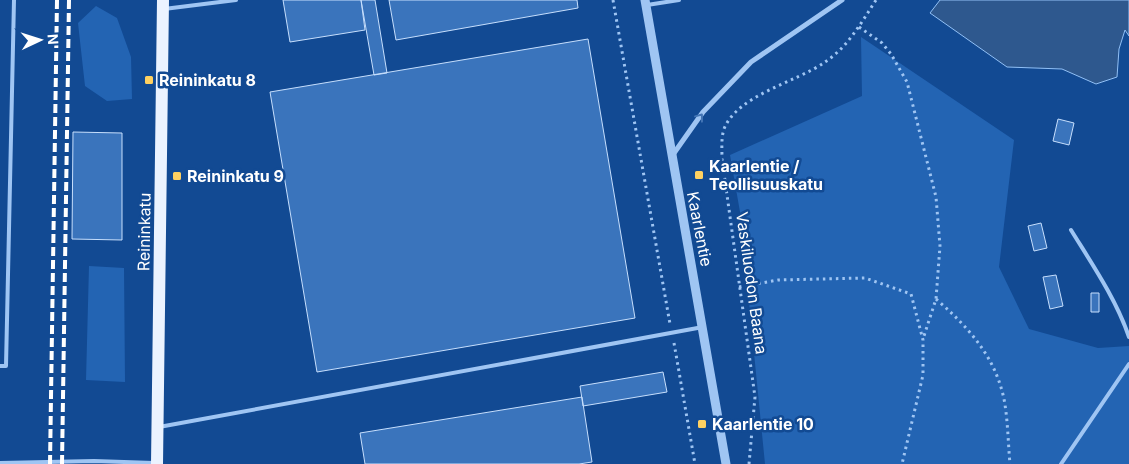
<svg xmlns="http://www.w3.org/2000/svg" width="1129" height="464" font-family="Inter,sans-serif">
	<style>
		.green { fill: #2364b3 }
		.water { fill: #2e588e; stroke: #91c0f6 }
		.building { fill: #3a74bc; stroke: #c7dffd }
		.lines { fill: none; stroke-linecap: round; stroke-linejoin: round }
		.path { stroke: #9fc5f3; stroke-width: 3; stroke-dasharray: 2.5 4; stroke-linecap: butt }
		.service { stroke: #9fc5f3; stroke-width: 4 }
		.minor { stroke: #9fc5f3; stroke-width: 5 }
		.tertiary { stroke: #9fc5f3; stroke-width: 9 }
		.primary { stroke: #ebf3ff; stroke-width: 12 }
		.rail { stroke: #fff; stroke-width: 4; stroke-dasharray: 9 4; stroke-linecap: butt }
		.oneway { stroke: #4375b5 }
		.poi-dot { fill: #ffd161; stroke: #124a93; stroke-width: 2 }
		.labels { text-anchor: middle; stroke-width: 5; stroke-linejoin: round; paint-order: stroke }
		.poi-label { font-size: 16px; font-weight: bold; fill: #fff; stroke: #124a93; text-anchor: start }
		.street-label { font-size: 16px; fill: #fff; stroke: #124a93 }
	</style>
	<rect width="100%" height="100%" fill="#124a93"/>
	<!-- green -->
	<path class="green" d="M96,6L117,18L131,57L132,99L107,101L85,86L78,23Z
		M861,37L1014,140L999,267L1029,329L1098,348L1129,346V464H765L747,282L746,246L730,155L862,96Z
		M89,266L124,268L125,382L86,380Z"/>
	<!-- water -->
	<path class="water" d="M940,0H1129V36L1125,30L1119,49L1117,77L1096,84L1062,69L1007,67L930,13Z"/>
	<!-- building -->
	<path class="building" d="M283,0H361L365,30L290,42Z
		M361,0H375L387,73L374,75Z
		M389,0H577L578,8L396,40Z
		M588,39L635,318L317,372L270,92Z
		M1058,119L1074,123L1069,145L1053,141Z
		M73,132L122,133V240L72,239Z
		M1041,223L1047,248L1034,251L1028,226Z
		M1056,275L1063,306L1050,309L1043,277Z
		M1091,293H1099V312H1091Z
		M663,372L667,392L583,406L580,386Z
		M582,397L592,462L579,464H365L360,433Z"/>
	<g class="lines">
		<!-- path -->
		<path class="path" d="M613,0L670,324
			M859,27L882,43L891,54L907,82L936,197L940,246L936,299L923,339
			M739,287L778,280L865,278L911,294L923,340V375L902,464
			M936,299C968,327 995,356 1004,399C1008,420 1008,443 1010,464
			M674,343L695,464
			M749,464L755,397L722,159C722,149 721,138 724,129C737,95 797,82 825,62C848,47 861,23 876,0"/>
		<!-- service -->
		<path class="service" d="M647,5L679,0
			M164,9L236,0
			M1071,230C1092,264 1116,299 1129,337
			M0,366H6L14,0
			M159,427L703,327
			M0,463L94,461L154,463
			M1061,464L1129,364"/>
		<!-- minor -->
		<path class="minor" d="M672,156L703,112L751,62L842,0"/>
		<!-- tertiary -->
		<path class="tertiary" d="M645,0L726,464"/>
		<!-- primary -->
		<path class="primary" d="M157,464L163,0"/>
		<!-- rail -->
		<path class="rail" d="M50,464L57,0
			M62,464L69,0"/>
	</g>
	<!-- one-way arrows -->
	<defs><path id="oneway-chevron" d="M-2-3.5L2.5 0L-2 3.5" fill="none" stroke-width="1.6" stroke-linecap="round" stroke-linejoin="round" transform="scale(1.25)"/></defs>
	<use class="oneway" href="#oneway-chevron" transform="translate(700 117) rotate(-53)"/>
	<!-- markers -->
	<g class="poi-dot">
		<rect x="144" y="75" width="10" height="10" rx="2.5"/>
		<rect x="694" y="170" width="10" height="10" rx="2.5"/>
		<rect x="172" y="171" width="10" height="10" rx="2.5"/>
		<rect x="697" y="419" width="10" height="10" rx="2.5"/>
	</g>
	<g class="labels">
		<!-- poi labels -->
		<g class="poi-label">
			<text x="159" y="86">Reininkatu 8</text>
			<text x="709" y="172">Kaarlentie /<tspan x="709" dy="18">Teollisuuskatu</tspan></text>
			<text x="187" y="182">Reininkatu 9</text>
			<text x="712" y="430">Kaarlentie 10</text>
		</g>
		<!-- street labels -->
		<g class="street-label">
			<text transform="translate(700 229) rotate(79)" y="6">Kaarlentie</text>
			<text transform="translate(144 232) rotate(-89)" y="6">Reininkatu</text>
			<text transform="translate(752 283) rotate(82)" y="6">Vaskiluodon Baana</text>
		</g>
	</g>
	<!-- north arrow -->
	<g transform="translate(40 40) rotate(86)" stroke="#124a93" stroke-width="4" paint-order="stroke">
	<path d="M0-4L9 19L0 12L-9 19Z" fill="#ffffff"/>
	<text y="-8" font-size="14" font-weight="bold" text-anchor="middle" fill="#ffffff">N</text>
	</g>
</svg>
